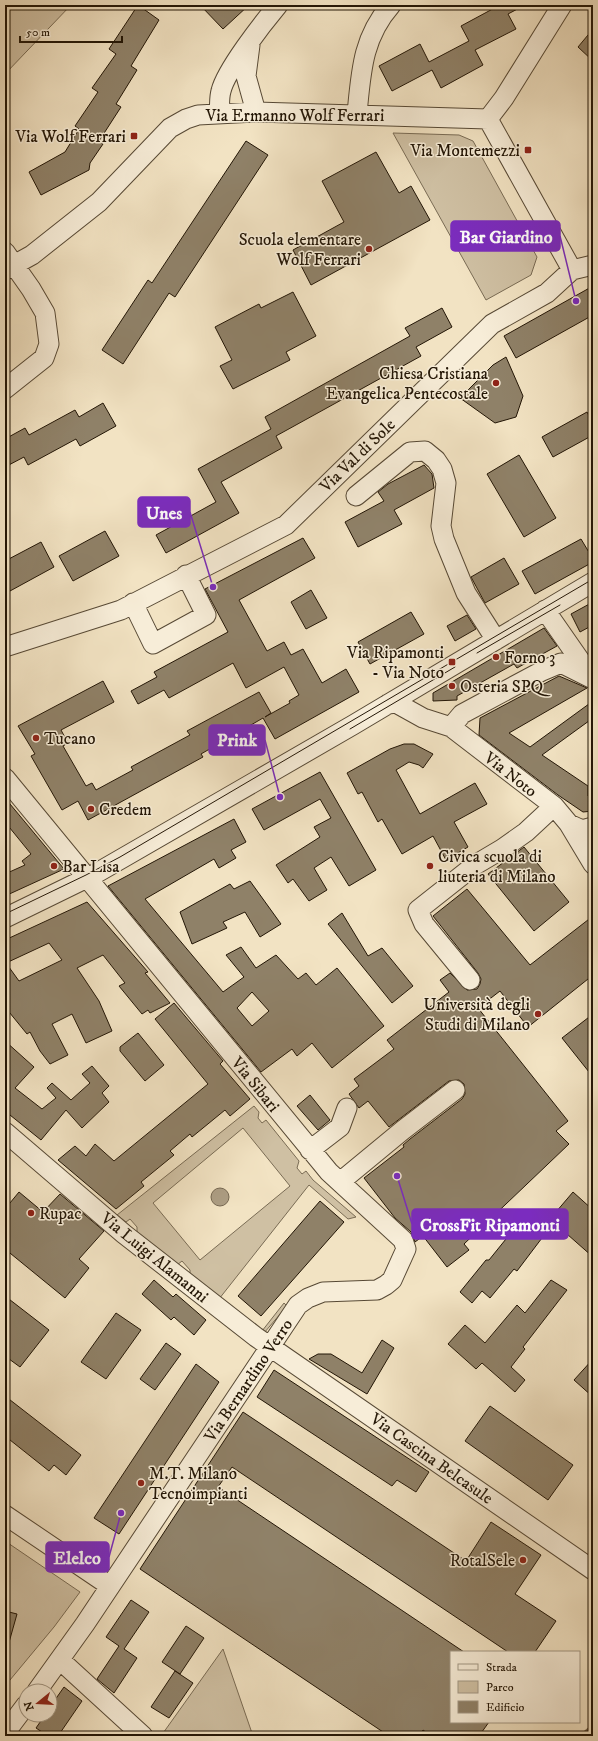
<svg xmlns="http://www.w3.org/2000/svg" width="598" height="1741" font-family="'IM FELL DW Pica',serif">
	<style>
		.green { fill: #cfc0a3; stroke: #796b54; fill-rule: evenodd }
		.water { fill: #ac9d83; stroke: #756751 }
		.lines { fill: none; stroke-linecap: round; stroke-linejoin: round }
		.stream { stroke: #756751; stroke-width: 4 }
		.building { fill: #8f8168; stroke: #231606; fill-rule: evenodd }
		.minor-casing { stroke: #574935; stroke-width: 21 }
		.minor { stroke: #f7edd8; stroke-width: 19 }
		.tram { stroke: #231606; stroke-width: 1 }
		.poi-dot { fill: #8f2418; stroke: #f7edd8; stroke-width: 1.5 }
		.labels { text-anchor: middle; stroke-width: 3; stroke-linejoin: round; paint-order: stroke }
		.street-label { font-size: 17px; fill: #231606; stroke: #f7edd8 }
		.poi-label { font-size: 17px; fill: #231606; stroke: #f7edd8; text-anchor: start }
		.leader { fill: none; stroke: #7b2cbf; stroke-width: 1.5 }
		.callout-dot { fill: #7b2cbf; stroke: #f7edd8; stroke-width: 1.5 }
		.callout { fill: #7b2cbf; stroke: #7b2cbf; stroke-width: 1.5 }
		.callout-label { font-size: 18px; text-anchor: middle; font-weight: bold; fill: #fff }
	</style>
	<rect width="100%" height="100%" fill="#f2e3c3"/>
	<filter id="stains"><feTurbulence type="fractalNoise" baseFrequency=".005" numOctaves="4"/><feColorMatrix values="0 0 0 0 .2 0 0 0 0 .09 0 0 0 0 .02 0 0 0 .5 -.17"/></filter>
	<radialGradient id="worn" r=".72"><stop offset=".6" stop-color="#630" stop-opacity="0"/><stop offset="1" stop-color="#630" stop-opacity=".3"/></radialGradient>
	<!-- green -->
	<path class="green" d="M5,5H71L5,74Z
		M393,133L459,135L473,141L537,257L531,275L486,300Z
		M254,1106L259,1112L258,1118L262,1123L266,1120L299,1161L297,1168L302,1174L306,1171L313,1180L356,1217L348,1219L309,1185L219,1299L190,1276V1270L182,1261L177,1265L137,1232V1227L130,1219L126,1222L117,1215ZM243,1128L290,1186L200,1260L153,1203Z
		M284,1303L287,1306L264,1333L262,1331Z
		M5,1541L80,1592L54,1627L5,1686Z
		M223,1649L253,1736H161Z"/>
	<!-- water -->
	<path class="water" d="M211 1197a9 9 0 1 1 18 0a9 9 0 1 1-18 0Z"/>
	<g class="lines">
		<!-- stream -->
		<path class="stream" d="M581,1736L593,1726"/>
	</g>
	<!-- building -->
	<path class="building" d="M138,5L159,20L131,66L137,70L116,104L121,107L99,141L103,144L90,163L89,170L41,195L29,172L65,152L79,129L75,126L98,92L92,88L116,54L109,49Z
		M200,5H249L223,29Z
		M500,5H525L508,14L516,29L475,50L483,65L441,88L432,70L392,91L379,66L420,44L429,62L469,41L461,26Z
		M593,29V61L578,47Z
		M246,141L268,155L175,297L169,293L123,364L102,350L148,280L152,283Z
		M376,152L399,193L411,186L430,220L311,285L293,250L344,222L322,181Z
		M593,286V315L516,358L504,336Z
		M293,292L316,336L286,352L290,360L233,389L220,366L232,360L215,327L259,304L261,308Z
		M442,308L452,327L416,347L421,356L276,436L282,448L221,482L239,513L166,553L156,535L216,502L198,469L271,429L265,417L410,336L405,328Z
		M506,357L523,396L516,417L495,423L460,398L493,365Z
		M103,403L116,426L80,446L76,439L28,465L24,457L5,467V439L25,428L29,435L75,410L79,417Z
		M587,412L593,423V435L553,457L542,437Z
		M519,455L556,518L524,537L487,474Z
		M424,465L432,474L434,488L394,510L402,524L358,547L345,522L384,501L378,492L388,484Z
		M105,531L119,556L73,581L59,556Z
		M303,538L315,558L239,600L267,651L284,642L291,655L303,649L322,683L346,669L359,692L275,739L263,718L201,754L203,757L88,820L78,801L62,810L31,756L35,754L18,726L103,681L114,702L61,730L68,743L63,746L86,786L92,783L96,790L133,770L131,767L190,735L187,731L259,692L271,713L265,717L290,703L289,701L299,695L284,667L246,688L233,663L169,698L164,690L138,704L131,691L157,677L154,672L228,632L205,589Z
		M581,539L593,559V562L535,594L522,571Z
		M41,542L54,567L10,591L5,583V561Z
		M504,558L519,584L485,603L471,577Z
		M311,590L327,618L306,629L291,602Z
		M593,602V625L580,632L571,614Z
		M411,612L424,634L370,664L358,642Z
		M467,615L476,629L455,641L447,626Z
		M544,628L557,646L517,668L514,664L457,696V700L433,701V693Z
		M559,676L587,688L509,733L530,747L593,701V718L542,755L588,786V796H593V811L583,812L558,795L479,735L480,718Z
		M404,744H414L433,754L423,768L419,765L409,762L396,770L420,814L475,783L487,804L454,822L468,847L446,860L433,836L402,854L382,819L378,822L362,792L358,794L347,773L390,749Z
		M320,772L376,870L349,886L331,857L314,868L327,890L309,901L293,879L288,883L276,865L320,837L314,827L331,818L320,799L264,830L252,809Z
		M5,798L64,869L5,896V874L25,865L22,861L31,854L5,822Z
		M234,819L246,842L231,850L236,858L219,868L214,859L145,899L223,992L244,977L226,955L241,947L256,968L276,955L298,979L306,973L316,985L337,968L384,1026L332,1068L312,1043L297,1056L292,1049L261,1072L108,886ZM252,992L269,1011L252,1026L237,1008Z
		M524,847L569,902L534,931L488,874Z
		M250,881L281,924L260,937L245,912L223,922L227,928L192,944L180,912L230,884L234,889Z
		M467,889L530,965L593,916V975L528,1027L500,991L478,1008L568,1121L556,1131L569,1144L464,1244L469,1250L447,1267L423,1236L415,1242L411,1232L395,1218L364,1178L404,1147L403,1145L410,1139L462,1099L465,1094L464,1084L459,1080L449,1081L389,1127L368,1101L359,1108L349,1094L359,1086L354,1079L394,1049L387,1040L449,992L440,980L450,973L467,990L477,989L480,984L481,979L478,973L433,916Z
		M87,902L148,972L145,973L170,1003L150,1013L148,1010L142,1014L119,986L125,983L103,955L77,968L99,1001L112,1031L86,1043L72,1014L52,1024L68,1055L50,1064L40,1051L30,1032L27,1034L5,1007V940ZM49,943L62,960L19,981L6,963Z
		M342,913L368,956L382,948L413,986L392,1003L328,924Z
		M174,1003L223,1061L220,1064L250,1099L230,1116L225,1110L192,1137L190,1134L170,1151L174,1155L141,1182L144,1186L116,1209L58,1160L75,1146L86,1156L95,1144L114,1161L208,1084L155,1019Z
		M593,1014V1077L562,1038Z
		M138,1033L164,1065L145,1081L120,1051V1047Z
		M5,1041L34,1067L15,1088L42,1109L56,1098L47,1088L52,1083L71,1100L90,1083L82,1074L92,1066L109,1086L102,1093L109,1102L82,1128L66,1110L41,1140L5,1111Z
		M310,1095L330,1120L318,1130L297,1106Z
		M19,1192L43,1212L60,1194L104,1231L79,1259L89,1268L65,1298L5,1249V1209Z
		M573,1192L593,1210V1257L550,1219Z
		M320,1201L344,1222L261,1316L238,1296Z
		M527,1213L548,1230L517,1271L514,1269L490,1298L482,1291L472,1303L460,1292L486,1260H489Z
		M154,1280L173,1297L176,1294L206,1320L194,1335L174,1317L171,1320L142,1294Z
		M551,1280L567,1290L523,1347L525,1349L511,1367L525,1380L515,1392L482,1363L476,1369L448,1344L465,1325L485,1343L517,1305L525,1313Z
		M5,1296L49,1330L20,1367L5,1356Z
		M116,1313L141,1330L106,1379L81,1362Z
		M382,1340L394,1348L367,1394L309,1359L318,1354H331L362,1373Z
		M166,1343L181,1354L155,1390L140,1379Z
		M593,1359V1397L574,1380Z
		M196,1364L219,1382L119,1534L94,1518Z
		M274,1370L429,1472L416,1492L397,1480L392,1486L257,1397Z
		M5,1396L81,1455L66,1475L54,1465L49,1471L5,1436Z
		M490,1406L573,1465L548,1500L465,1441Z
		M243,1412L466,1561L491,1522L541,1555L515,1594L556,1621L535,1652H508L232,1467L218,1487L464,1652H451V1722H489L479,1736H431L423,1730L419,1736H389L140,1569Z
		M131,1600L149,1612L124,1649L137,1658L114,1693L97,1679L119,1646L106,1637Z
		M5,1611L17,1614L8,1646H5Z
		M186,1626L204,1638L180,1674L162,1662Z
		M175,1671L193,1683L169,1718L151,1707Z
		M64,1687L82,1701L58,1736H48L36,1728L45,1715H50V1707Z"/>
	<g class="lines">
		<defs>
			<path id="minor" d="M250,45L246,76L256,112
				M219,112C220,105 219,98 221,91C226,70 263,23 278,5
				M357,114C361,73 362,38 391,5
				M488,119L572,270
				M488,119L504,98L562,5
				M5,252L31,289L45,313L49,344L44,358L5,389
				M5,270L32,255L99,202L170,128L186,119L198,115L256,112L488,119
				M356,496L410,452L425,451L436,460L442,469L446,483L441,526L444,539L466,593L496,640
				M133,603L153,644L206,615L186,575
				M545,610L591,676
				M5,647L121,610L286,525L492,324L547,293L572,270L593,265
				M388,704L396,703L423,718L451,727L554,806L569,824L593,864
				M451,727L462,714L542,671L561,663L593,679
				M5,778L329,1172L403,1240L406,1249L392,1280L386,1285L377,1290L323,1292L308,1298L298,1305L85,1624L37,1691
				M569,824L582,830L593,827
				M5,918L95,874L353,725L593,582
				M470,980L424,924L418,910L475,865L502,849L526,832L554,806
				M5,1132L124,1234L256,1337L593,1570
				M310,1150L340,1127L347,1108
				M340,1182L403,1130L455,1090
				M5,1515L110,1586
				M60,1660L143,1736
				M5,1733L26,1705"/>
		</defs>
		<!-- minor casing -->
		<use href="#minor" class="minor-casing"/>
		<!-- minor -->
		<use href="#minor" class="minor"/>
		<!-- tram -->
		<path class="tram" d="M477,653L560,605
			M350,729L455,667
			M5,914L86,875L120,857L593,579"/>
	</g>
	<!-- markers -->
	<g class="poi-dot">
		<rect x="130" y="132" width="8" height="8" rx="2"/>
		<rect x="524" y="146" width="8" height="8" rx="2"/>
		<circle cx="369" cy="249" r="4"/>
		<circle cx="496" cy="383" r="4"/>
		<circle cx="496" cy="657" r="4"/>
		<rect x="448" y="658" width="8" height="8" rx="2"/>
		<circle cx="452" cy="686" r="4"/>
		<circle cx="36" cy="738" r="4"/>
		<circle cx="91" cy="809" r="4"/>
		<circle cx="54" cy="866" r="4"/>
		<circle cx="430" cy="866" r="4"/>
		<circle cx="538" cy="1014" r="4"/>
		<circle cx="31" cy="1213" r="4"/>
		<circle cx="141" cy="1483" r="4"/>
		<circle cx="523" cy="1560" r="4"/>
	</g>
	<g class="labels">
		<!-- street labels -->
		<g class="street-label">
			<text x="295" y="121">Via Ermanno Wolf Ferrari</text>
			<text transform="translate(357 455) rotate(-44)" y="6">Via Val di Sole</text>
			<text transform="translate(511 774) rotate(38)" y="6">Via Noto</text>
			<text transform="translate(256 1084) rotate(51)" y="6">Via Sibari</text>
			<text transform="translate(155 1257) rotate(39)" y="6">Via Luigi Alamanni</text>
			<text transform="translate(248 1380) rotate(-56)" y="6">Via Bernardino Verro</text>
			<text transform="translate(432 1458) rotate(35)" y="6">Via Cascina Belcasule</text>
		</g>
		<!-- poi labels -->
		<g class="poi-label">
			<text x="126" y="142" text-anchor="end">Via Wolf Ferrari</text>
			<text x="520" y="156" text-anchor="end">Via Montemezzi</text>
			<text x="361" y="245" text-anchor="end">Scuola elementare<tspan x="361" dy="20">Wolf Ferrari</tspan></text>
			<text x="488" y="379" text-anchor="end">Chiesa Cristiana<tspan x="488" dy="20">Evangelica Pentecostale</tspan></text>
			<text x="444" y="658" text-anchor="end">Via Ripamonti<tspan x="444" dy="20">- Via Noto</tspan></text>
			<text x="504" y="663">Forno 3</text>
			<text x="460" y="692">Osteria SPQ</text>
			<text x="44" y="744">Tucano</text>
			<text x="99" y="815">Credem</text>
			<text x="438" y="862">Civica scuola di<tspan x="438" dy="20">liuteria di Milano</tspan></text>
			<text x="62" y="872">Bar Lisa</text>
			<text x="530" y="1010" text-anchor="end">Università degli<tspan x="530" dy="20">Studi di Milano</tspan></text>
			<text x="39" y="1219">Rupac</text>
			<text x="149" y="1479">M.T. Milano<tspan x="149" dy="20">Tecnoimpianti</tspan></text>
			<text x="515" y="1566" text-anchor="end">RotalSele</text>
		</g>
	</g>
	<!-- callouts -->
	<path class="leader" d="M576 301L560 236M213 587L190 512M280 797L265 740M397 1176L412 1224M121 1513L109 1557"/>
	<g class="callout-dot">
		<circle cx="576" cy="301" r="4"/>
		<circle cx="213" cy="587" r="4"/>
		<circle cx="280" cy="797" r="4"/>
		<circle cx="397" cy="1176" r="4"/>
		<circle cx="121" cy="1513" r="4"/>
	</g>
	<g class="callout">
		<rect x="451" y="221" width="109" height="30" rx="4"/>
		<rect x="138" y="497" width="52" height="30" rx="4"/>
		<rect x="209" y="725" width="56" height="30" rx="4"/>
		<rect x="412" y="1209" width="156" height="30" rx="4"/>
		<rect x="46" y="1542" width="63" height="30" rx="4"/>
	</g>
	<g class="callout-label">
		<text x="506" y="243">Bar Giardino</text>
		<text x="164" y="519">Unes</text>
		<text x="237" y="746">Prink</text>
		<text x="490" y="1231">CrossFit Ripamonti</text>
		<text x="77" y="1564">Elelco</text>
	</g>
	<!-- margin -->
	<rect width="598" height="1741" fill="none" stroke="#f2e3c3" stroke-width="20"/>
	<rect x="6" y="6" width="586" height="1729" fill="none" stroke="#231606" stroke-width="2"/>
	<rect x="10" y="10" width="578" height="1721" fill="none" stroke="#231606"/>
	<!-- legend -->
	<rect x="450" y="1651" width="130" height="72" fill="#f7edd8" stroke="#a29784"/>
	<rect x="458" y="1664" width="20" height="6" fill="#f7edd8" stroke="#a29784"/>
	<text x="486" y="1671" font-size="12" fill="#231606">Strada</text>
	<rect x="458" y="1681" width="20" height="12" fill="#cfc0a3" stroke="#a29784"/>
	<text x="486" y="1691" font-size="12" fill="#231606">Parco</text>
	<rect x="458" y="1701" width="20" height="12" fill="#8f8168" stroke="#a29784"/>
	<text x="486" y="1711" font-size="12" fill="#231606">Edificio</text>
	<!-- north arrow -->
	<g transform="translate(38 1703) rotate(252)"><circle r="19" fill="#f7edd8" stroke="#a29784"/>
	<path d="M0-3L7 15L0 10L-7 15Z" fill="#8f2418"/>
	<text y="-6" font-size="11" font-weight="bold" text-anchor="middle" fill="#231606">N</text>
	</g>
	<!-- scale -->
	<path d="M20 36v6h102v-6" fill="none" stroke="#231606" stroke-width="2"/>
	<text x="26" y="36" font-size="12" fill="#231606" stroke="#f7edd8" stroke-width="3" paint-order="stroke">50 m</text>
	<rect width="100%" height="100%" filter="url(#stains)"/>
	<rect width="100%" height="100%" fill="url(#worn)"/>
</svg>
